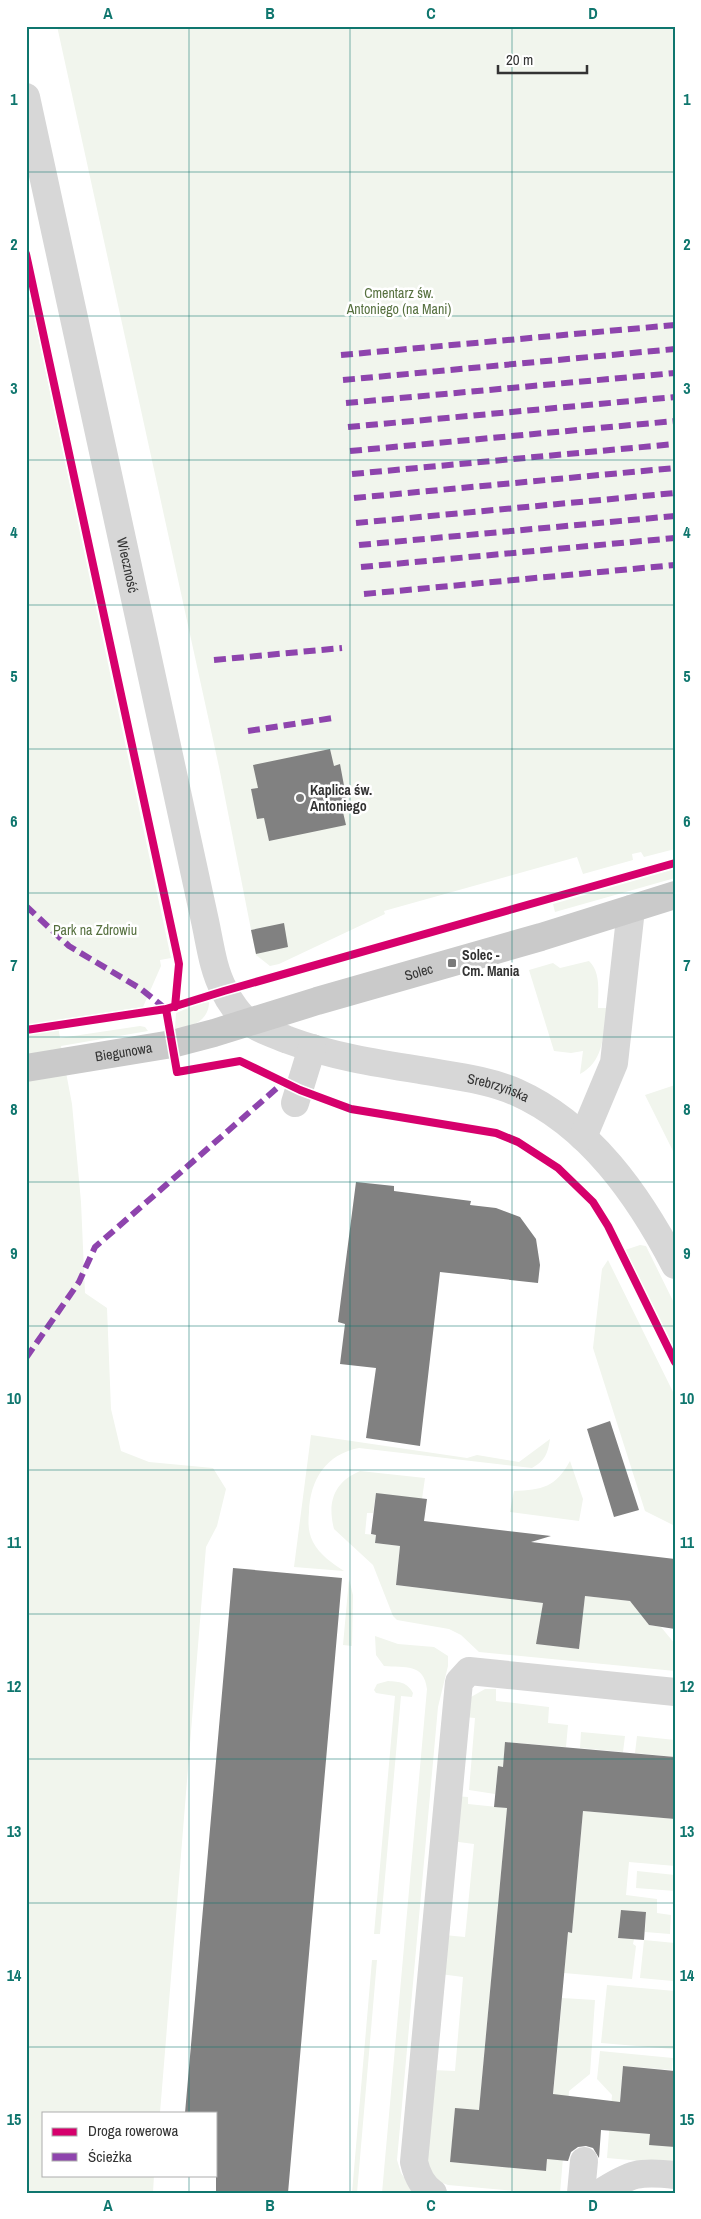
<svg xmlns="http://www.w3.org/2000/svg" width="701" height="2219" font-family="'Archivo Narrow',sans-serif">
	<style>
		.green { fill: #f1f5ed }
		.building { fill: #818181 }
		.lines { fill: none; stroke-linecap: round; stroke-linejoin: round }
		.minor { stroke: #d7d7d7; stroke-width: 28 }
		.major { stroke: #cacaca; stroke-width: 28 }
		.quiet { stroke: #8e44ad; stroke-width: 6; stroke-dasharray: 12 6; stroke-linecap: butt }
		.cycleway-casing { stroke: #fff; stroke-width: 11 }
		.cycleway { stroke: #d6006c; stroke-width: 8 }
		.grid { fill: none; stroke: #0f766e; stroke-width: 1; stroke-opacity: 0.55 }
		.poi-dot { fill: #7a7a7a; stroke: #fff; stroke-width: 2 }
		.labels { text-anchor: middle; stroke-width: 5; stroke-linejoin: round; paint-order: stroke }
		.park-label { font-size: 14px; fill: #56703f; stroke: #fff }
		.street-label { font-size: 14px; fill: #333; stroke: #fff }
		.poi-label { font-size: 14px; font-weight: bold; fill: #333; stroke: #fff; text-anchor: start }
		.neatline { fill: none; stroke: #0f766e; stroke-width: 2 }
		.grid-label { font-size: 16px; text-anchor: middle; font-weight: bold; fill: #0f766e }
	</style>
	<rect width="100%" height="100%" fill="#fff"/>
	<!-- green -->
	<path class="green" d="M57,26H675V849L644,857L641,852L632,854L633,860L583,874L577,857L384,911L385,914L279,964L270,966L256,955L219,767Z
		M26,280L171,958L160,960L161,966L143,1007L57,1020L60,1038L140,1026L145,1027L148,1031L61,1046L72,1104L81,1202L85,1293L107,1308L111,1409L121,1451L149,1462L213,1468L226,1489L217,1526L206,1547L160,2113H44V2175H154L153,2193H26Z
		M675,869V878L555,912L553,904Z
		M589,961C601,972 598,992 598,1008H607C603,1033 605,1061 580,1074L583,1051L571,1053L554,1051L529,970L553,963L560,968Z
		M209,1002C209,1021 191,1028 175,1028L176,1013L198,1004Z
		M675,1085V1155L645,1095Z
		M640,1245L646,1246L675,1305V1349L625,1250Z
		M608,1260L675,1396V1526L645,1511L593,1348L602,1269Z
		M311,1435L467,1458L477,1455L519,1462L550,1439C548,1453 545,1461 532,1468L359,1448C326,1454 310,1480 309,1512C308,1523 308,1532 313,1542C320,1555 332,1563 344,1571L294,1567Z
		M570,1461L583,1499L579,1521L510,1512L514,1491C542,1490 556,1487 570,1461Z
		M360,1471L425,1478L422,1499L376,1494L373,1513H367L365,1534L376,1535L375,1543L400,1546L396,1585L543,1603L538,1644L579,1649L585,1596L630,1601L649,1625L661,1627L675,1644V1671L479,1652L461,1635L449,1629L397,1620L393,1616L373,1565L334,1529C327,1502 334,1482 360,1471Z
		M349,1579L353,1595L352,1646L343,1645Z
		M375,1636L398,1644L434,1647L448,1656V1666L438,1707L397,2160L401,2173L415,2193H382L427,1689C424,1663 405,1668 384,1666L376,1655Z
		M388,1681C400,1682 407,1682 413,1693L412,1697L401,1696L380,1934H374L395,1696L376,1693L374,1690L377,1684Z
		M485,1689H496V1701L549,1707L548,1723L568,1725L566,1747L506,1742L503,1767H498L495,1794L469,1790L475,1718L463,1717L471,1697Z
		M581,1732L625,1736L623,1752L580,1748Z
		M637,1736L675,1740V1757L635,1753Z
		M455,1796L468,1797V1804L507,1808L479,2111L455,2109L450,2162L546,2171L549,2132L565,2134L560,2193H538L448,2185L437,2181L425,2162L432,2070L455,2071L463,1977L440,1974L444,1935L465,1937L474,1844L451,1841Z
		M583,1811L675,1819V1866L629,1862L626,1895L657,1899V1913L671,1915L670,1934L645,1932L646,1912L621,1910L618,1938L634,1939L633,1944L636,1946L632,1979L564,1973L568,1932L572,1933Z
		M637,1871L675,1875V1891L636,1888Z
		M644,1940L675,1943L673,1981L640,1978Z
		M372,1960H377L357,2193H352Z
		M607,1985L675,1991L673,2049L601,2043Z
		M562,1998L595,2000L590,2074L569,2091L567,2119L551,2118Z
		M600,2051L673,2058L672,2070L623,2066L620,2100L627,2101L625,2132L650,2134L675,2147V2164L607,2158L612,2095L597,2079Z"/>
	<!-- building -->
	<path class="building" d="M330,749L334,766L340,764L348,807L342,808L346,825L269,841L264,818L257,819L251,789L258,788L253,765Z
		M284,923L288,947L256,954L251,930Z
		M356,1182L394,1186V1191L471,1201L470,1205L496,1208L520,1217L536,1239L540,1265L538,1283L440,1272L420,1446L366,1438L376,1368L340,1364L345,1324L338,1322Z
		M610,1421L639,1510L614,1517L587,1429Z
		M376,1493L427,1499L424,1521L551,1536L531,1542L675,1559V1629L649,1625L630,1601L585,1596L579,1649L536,1644L543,1603L396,1585L400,1546L375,1543L376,1535L371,1534Z
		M233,1568L342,1578L288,2193H216V2113H185Z
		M505,1742L675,1757V1819L583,1811L572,1933L568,1932L553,2094L620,2102L623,2066L675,2071V2147L649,2145L650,2134L601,2130L599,2158L593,2148L586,2146L578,2147L571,2152L568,2161L547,2159L546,2171L450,2162L455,2108L479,2110L507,1808L494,1807L498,1766L503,1767Z
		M621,1910L646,1912L644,1940L618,1938Z"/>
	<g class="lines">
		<!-- minor -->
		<g class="minor">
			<path id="s1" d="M26,97L205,921C210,944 213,970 224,990C229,1001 240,1017 250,1023C261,1030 276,1035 288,1040C331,1056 375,1063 420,1070C453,1076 486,1079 516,1092C590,1125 639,1196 675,1265"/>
			<path d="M295,1103L312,1048"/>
			<path d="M583,1137L614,1063L631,909"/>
			<path d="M433,2193C422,2186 417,2175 414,2162L459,1682L469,1671L675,1692"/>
			<path d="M581,2193L584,2161"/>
			<path d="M600,2193C631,2173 639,2171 675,2175"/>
		</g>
		<!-- major -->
		<path class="major" id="s2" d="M26,1068L172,1044L214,1033L317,1001L541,937L675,895"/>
		<!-- quiet -->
		<path class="quiet" d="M341,355L675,325
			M343,380L675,349
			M346,403L675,373
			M348,427L675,397
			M350,451L675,421
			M352,474L675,444
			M354,498L675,468
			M356,523L675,493
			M359,545L675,516
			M361,567L675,538
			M364,594L675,565
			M214,660L342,648
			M248,731L333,718
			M26,906L69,946L141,989L166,1009
			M26,1358L79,1282L95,1247L284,1082"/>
		<defs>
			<path id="cycleway" d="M26,254L177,954L179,964L175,1007
				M166,1009L177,1072L240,1061L300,1090L351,1109L496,1133L518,1142L558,1168L593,1202L608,1226L675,1362
				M26,1030L166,1009L224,991L675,863"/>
		</defs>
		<!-- cycleway casing -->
		<use href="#cycleway" class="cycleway-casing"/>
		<!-- cycleway -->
		<use href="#cycleway" class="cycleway"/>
	</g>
	<!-- grid -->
	<path class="grid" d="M189,26V2113M350,26V2193M512,26V2193M26,172H675M26,316H675M26,460H675M26,605H675M26,749H675M26,893H675M26,1037H675M26,1182H675M26,1326H675M26,1470H675M26,1614H675M26,1759H675M26,1903H675M26,2047H675M189,2175V2193"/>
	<!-- markers -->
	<g class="poi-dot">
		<circle cx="300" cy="798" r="5"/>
		<rect x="447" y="958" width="10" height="10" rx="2.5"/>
	</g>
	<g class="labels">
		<!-- park labels -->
		<g class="park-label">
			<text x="399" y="298">Cmentarz św.<tspan x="399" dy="16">Antoniego (na Mani)</tspan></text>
			<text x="95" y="935">Park na Zdrowiu</text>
		</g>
		<!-- street labels -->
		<g class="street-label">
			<text dy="5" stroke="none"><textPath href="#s1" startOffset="479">Wieczność</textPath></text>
			<text dy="5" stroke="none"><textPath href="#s2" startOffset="405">Solec</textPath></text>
			<text dy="5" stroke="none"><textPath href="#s2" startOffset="99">Biegunowa</textPath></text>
			<text dy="5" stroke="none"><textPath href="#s1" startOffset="1215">Srebrzyńska</textPath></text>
		</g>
		<!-- poi labels -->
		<g class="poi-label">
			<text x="310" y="795">Kaplica św.<tspan x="310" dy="16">Antoniego</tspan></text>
			<text x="462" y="960">Solec -<tspan x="462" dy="16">Cm. Mania</tspan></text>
		</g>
	</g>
	<!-- border -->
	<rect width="701" height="2219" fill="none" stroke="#ffffff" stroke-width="55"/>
	<!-- legend -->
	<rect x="42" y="2112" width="175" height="65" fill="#ffffff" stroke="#adadad"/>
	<rect x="52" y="2128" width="25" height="8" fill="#d6006c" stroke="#adadad"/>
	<text x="88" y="2136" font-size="15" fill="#333333">Droga rowerowa</text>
	<rect x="52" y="2153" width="25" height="8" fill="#8e44ad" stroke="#adadad"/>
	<text x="88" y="2162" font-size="15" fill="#333333">Ścieżka</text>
	<!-- scale -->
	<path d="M498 65v8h89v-8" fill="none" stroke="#333333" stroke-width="2.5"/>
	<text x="506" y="65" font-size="15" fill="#333333" stroke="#ffffff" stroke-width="4" paint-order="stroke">20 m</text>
	<rect x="28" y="28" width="646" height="2164" class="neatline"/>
	<g class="grid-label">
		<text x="108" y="19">A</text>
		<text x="270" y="19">B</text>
		<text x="431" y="19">C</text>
		<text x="593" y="19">D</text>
		<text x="14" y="105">1</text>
		<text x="687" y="105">1</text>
		<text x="14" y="250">2</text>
		<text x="687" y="250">2</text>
		<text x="14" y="394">3</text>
		<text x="687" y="394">3</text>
		<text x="14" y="538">4</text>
		<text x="687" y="538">4</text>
		<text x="14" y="682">5</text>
		<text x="687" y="682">5</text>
		<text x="14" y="827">6</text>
		<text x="687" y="827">6</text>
		<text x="14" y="971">7</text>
		<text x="687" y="971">7</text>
		<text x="14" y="1115">8</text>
		<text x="687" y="1115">8</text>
		<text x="14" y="1259">9</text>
		<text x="687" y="1259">9</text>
		<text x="14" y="1404">10</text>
		<text x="687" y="1404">10</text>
		<text x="14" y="1548">11</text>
		<text x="687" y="1548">11</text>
		<text x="14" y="1692">12</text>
		<text x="687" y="1692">12</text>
		<text x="14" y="1837">13</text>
		<text x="687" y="1837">13</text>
		<text x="14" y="1981">14</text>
		<text x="687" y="1981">14</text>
		<text x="14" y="2125">15</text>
		<text x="687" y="2125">15</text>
		<text x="108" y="2211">A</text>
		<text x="270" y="2211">B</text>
		<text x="431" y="2211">C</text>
		<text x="593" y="2211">D</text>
	</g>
</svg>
